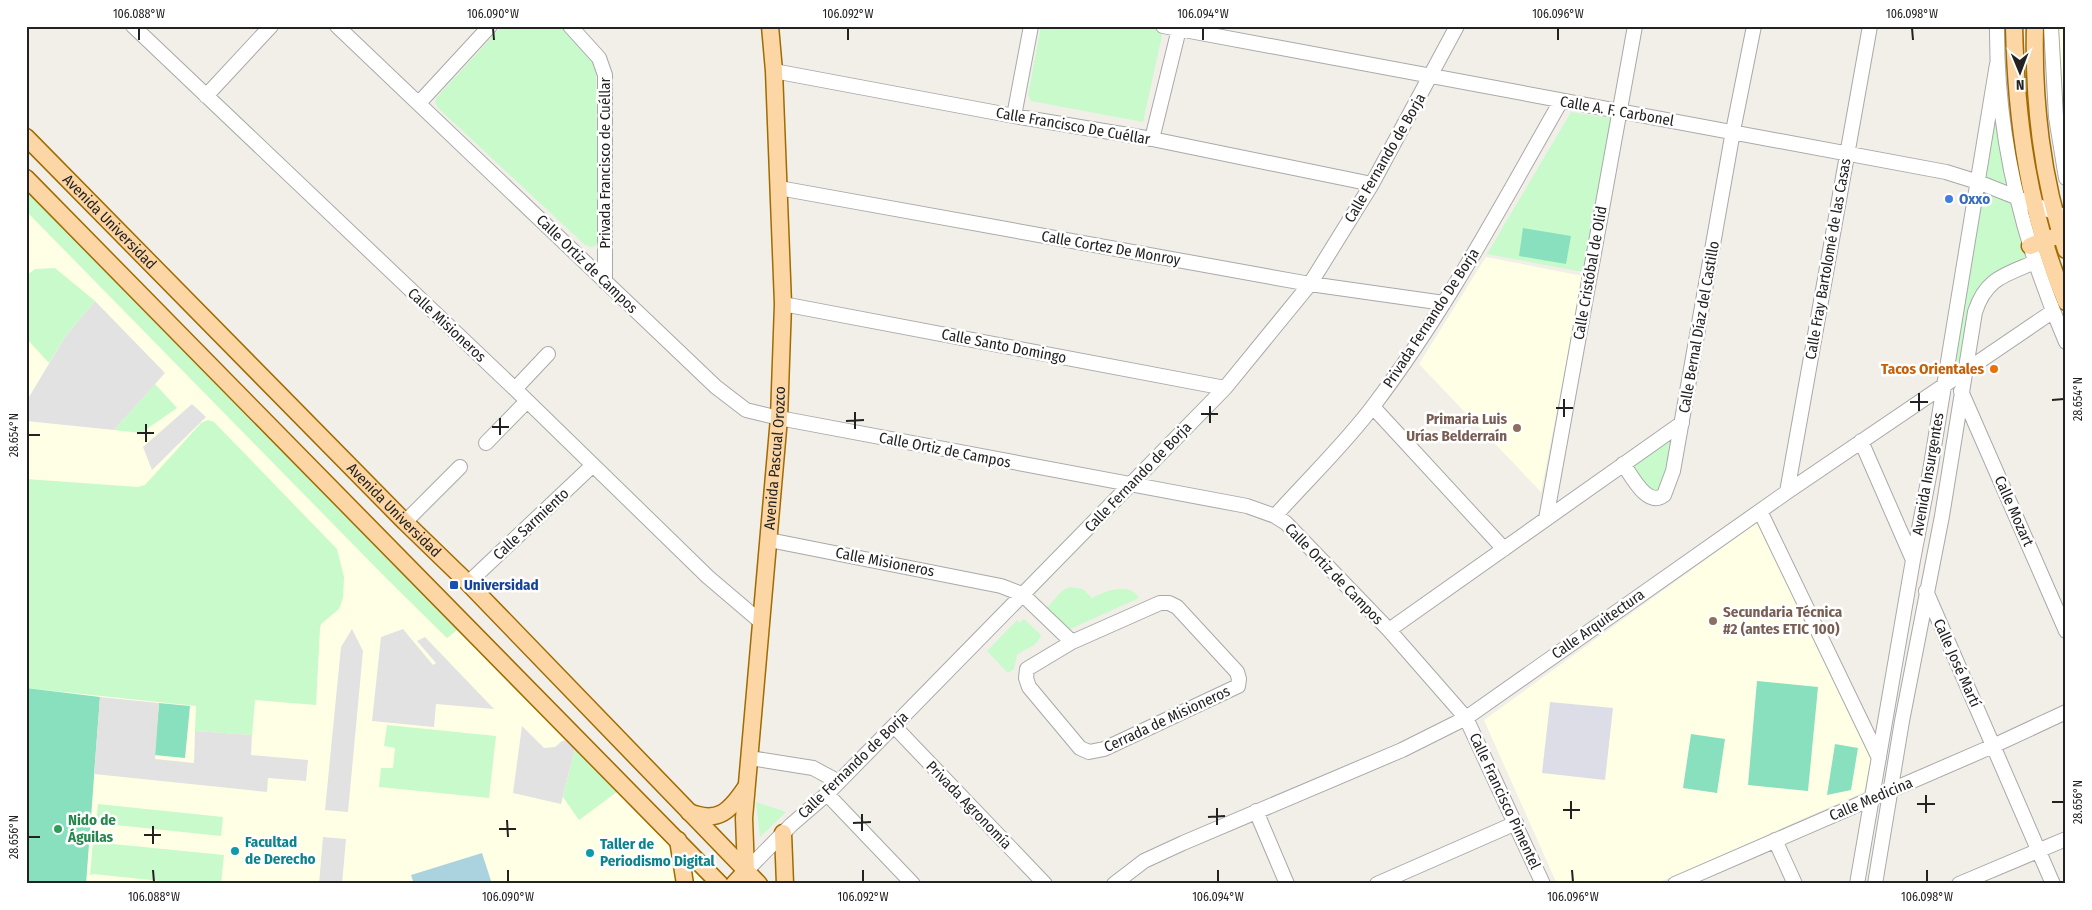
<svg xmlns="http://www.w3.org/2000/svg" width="2092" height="910" font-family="'Fira Sans Condensed',sans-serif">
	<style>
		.education { fill: #ffffe5 }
		.park { fill: #c8facc }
		.pitch { fill: #88e0be }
		.parking { fill: #e2e2e2 }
		.plaza { fill: #dddde8 }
		.water { fill: #aad3df }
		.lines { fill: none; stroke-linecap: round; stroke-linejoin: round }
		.minor-casing { stroke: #a9a9a9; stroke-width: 16 }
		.major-casing { stroke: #a06b00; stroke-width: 19 }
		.minor { stroke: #fff; stroke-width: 14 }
		.major { stroke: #fcd6a4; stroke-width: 16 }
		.ticks { fill: none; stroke: #222; stroke-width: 2 }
		.shop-dot { fill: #3f7fe0; stroke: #fff; stroke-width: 2 }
		.food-dot { fill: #e8710a; stroke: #fff; stroke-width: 2 }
		.education-dot { fill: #8d6e63; stroke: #fff; stroke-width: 2 }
		.transit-dot { fill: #1a4fb4; stroke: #fff; stroke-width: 2 }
		.leisure-dot { fill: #2e9e5b; stroke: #fff; stroke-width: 2 }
		.culture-dot { fill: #0f9aa8; stroke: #fff; stroke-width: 2 }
		.labels { text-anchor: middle; stroke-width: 5; stroke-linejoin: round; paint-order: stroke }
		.street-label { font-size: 15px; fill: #222; stroke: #fff }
		.shop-label { font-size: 15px; font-weight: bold; fill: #366cbe; stroke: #fff; text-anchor: start }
		.food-label { font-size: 15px; font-weight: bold; fill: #c56008; stroke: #fff; text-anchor: end }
		.education-label { font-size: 15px; font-weight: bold; fill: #785e54; stroke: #fff; text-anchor: end }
		.transit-label { font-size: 15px; font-weight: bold; fill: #164399; stroke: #fff; text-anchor: start }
		.leisure-label { font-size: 15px; font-weight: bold; fill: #27864d; stroke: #fff; text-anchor: start }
		.culture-label { font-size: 15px; font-weight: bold; fill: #0d838f; stroke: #fff; text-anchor: start }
		.neatline { fill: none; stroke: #222; stroke-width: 2 }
		.ticks-label { font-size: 12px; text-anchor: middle; fill: #222 }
	</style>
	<rect width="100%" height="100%" fill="#f2efe9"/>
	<!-- education -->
	<path class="education" d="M2058,26H2066V138L2056,51Z
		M26,178L720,884H26Z
		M1486,257L1583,276L1541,492L1419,364Z
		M1758,522L1871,758L1864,792L1655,884H1557L1484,720Z"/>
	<!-- park -->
	<path class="park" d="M502,26H561L593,59L596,66L598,240L597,245L592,247L585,245L438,108L435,102L437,97Z
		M1041,26H1143L1163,31L1143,122L1031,101L1028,95Z
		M1996,86L2016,196L1980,181Z
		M1571,112L1615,119L1583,272L1487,254Z
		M1979,185L2017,200L2035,262L1984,290L1964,371L1944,384Z
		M26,186L461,627L447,638L388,580L26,211Z
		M55,268L95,301L65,337L49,363L26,338V276L35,269Z
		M155,384L177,408L141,433L114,430Z
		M208,420L214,422L337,549L344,577L343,598L339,609L321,624L320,628L316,705L255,700L252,735L195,731L196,706L26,688V479L138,487L145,485L201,423Z
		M1682,423L1673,471L1656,499L1623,464Z
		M1070,587L1083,589L1092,598C1105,591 1130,581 1139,598L1068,630L1046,608C1055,601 1059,590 1070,587Z
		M1024,619L1041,635C1037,648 1026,647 1017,655L1014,669L1008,673L987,651L1017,620L1019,623Z
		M387,725L496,736L489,798L379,787L381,768H393L395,748L384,746Z
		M578,738L625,786L579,820L563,797Z
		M756,802L786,812L760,837Z
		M98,804L223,817L221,836L96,823Z
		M93,842L224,855L221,884H190L93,874L90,875Z"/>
	<!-- pitch -->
	<path class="pitch" d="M1523,228L1571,236L1566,264L1519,256Z
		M1757,681L1818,687L1808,791L1748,785Z
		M26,688L100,697L86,884H26Z
		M159,703L190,706L185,758L154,755Z
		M1691,734L1725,739L1717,793L1683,788Z
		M1835,744L1858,748L1851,790L1827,795Z"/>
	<!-- parking -->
	<path class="parking" d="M95,301L165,373L114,430L26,421V402L65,337Z
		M192,404L206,417L152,470L143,447Z
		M352,629L363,651L348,812L325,810L341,647Z
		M403,629L433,665L436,663L417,641L425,637L494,709L436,704L434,727L372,721L381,637Z
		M100,697L159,703L155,759L194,763L195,731L252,735L251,755L308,760L306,781L268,778L267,792L94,774Z
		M522,726L544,748L555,747L562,741L578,738L561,804L513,793Z
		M323,837L346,839L342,884H319Z"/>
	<!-- plaza -->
	<path class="plaza" d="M1550,702L1613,708L1605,780L1542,773Z"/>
	<!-- water -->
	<path class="water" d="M482,853L492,884H414L411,875Z"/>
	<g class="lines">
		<defs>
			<path id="minor" d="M133,26L515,389L708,577L762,623
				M337,26L716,387L746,410L779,418L1247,506L1275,516L1286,523L1389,630L1466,718L1543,884
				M570,26L599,58L605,75V282
				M1163,26L1946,172L1978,182L2066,217
				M1997,26C1996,135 2023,243 2066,342
				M2051,26L2056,117L2066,178
				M774,71L1014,116L1152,139L1372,184
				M206,96L271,26
				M419,103L490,26
				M1014,116L1031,26
				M1152,139L1179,29
				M779,188L1310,284L1444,303
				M783,304L1225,388
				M515,389L548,354
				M1961,391L2066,631
				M1373,407L1504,549
				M1861,441L1913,560
				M486,443L527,401
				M1623,464C1632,476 1647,508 1664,495L1673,471L1733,131L1754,26
				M1787,492L1870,26
				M1760,511L1879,758
				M1275,516C1308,479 1345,444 1374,405C1446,310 1502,204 1561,101
				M1546,519L1635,26
				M405,522L460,467
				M769,540L1001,586L1022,594L1072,642
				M468,583L593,465
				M1926,591L2053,884
				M1160,603H1169L1177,607L1237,672L1239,679L1238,686L1104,749L1089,752L1080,748L1029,687L1026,678L1027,669L1072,642Z
				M1389,630L1682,423
				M894,726L1045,884
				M750,758L813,768L839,782
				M827,794L913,884
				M1256,811L1287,884
				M1775,840L1795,884
				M746,871L791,825L827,794L1225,388L1310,284L1372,184L1457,26
				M1114,884L1144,861L1183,843L1402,750L1466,718L1787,492L2052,312
				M1377,884L1516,823
				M1675,884L1993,746L2066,712
				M1857,884L1913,560L1930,471L1997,64
				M1875,884L1902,721L1942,516L1975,312C1986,278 2005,275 2035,262
				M1959,884L2066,839"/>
			<g id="major">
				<path d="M2014,26C2016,121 2029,214 2066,302"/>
				<path d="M2035,26C2033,100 2042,180 2066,250"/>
				<path id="s1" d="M26,137L405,522L468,583L759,884"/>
				<path d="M26,178L720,884"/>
				<path d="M2030,246L2054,237"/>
				<path d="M689,812C718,824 730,811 746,787"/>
				<path d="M783,833L785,884"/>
				<path d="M678,840L685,884"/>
				<path id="s2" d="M734,884L746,871L744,818L779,418L783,304L774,71L770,26"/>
			</g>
		</defs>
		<!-- minor casing -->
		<use href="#minor" class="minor-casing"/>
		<!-- major casing -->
		<use href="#major" class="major-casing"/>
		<!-- minor -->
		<use href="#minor" class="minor"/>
		<!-- major -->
		<use href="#major" class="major"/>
	</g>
	<!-- ticks -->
	<path class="ticks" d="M139,28V40M493,28L494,40M848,28V40M1203,28V40M1558,28V40M1912,28L1913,40M1919,393V411M1564,399V417M2052,400L2064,399M1910,402H1928M1210,406V423M1556,408H1573M855,412V429M1201,414H1218M500,418V435M846,421L864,420M146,424V442M492,427H509M137,433H154M28,435H40M1926,795V813M1571,801V819M2052,802H2064M1917,804H1935M1217,808V825M1563,810H1580M862,814V831M1208,817L1225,816M507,820L508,837M853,823L871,822M153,826V844M499,829H516M144,835H161M28,837H40M153,870L154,882M508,870V882M863,870V882M1218,870V882M1572,870L1573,882M1927,870V882"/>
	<!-- markers -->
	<circle class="shop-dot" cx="1949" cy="199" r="5"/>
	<circle class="food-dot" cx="1994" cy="369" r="5"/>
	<g class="education-dot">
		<circle cx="1517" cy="428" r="5"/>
		<circle cx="1713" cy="621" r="5"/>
	</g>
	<rect class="transit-dot" x="449" y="580" width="10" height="10" rx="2.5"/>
	<circle class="leisure-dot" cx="58" cy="829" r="5"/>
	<g class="culture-dot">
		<circle cx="235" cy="851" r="5"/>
		<circle cx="590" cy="853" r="5"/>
	</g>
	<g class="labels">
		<!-- street labels -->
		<g class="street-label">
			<text transform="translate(1617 111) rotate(10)" y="5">Calle A. F. Carbonel</text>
			<text transform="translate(1073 126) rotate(10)" y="5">Calle Francisco De Cuéllar</text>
			<text transform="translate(1385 158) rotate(-60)" y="5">Calle Fernando de Borja</text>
			<text transform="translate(605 163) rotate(-90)" y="5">Privada Francisco de Cuéllar</text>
			<text dy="5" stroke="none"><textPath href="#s1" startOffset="119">Avenida Universidad</textPath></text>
			<text transform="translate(1111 248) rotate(10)" y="5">Calle Cortez De Monroy</text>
			<text transform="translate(1828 259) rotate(-80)" y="5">Calle Fray Bartolomé de las Casas</text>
			<text transform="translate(587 264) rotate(44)" y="5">Calle Ortiz de Campos</text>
			<text transform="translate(1590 273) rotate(-80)" y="5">Calle Cristóbal de Olid</text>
			<text transform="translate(1431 318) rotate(-57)" y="5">Privada Fernando De Borja</text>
			<text transform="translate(447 325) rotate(43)" y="5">Calle Misioneros</text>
			<text transform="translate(1699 327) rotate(-80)" y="5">Calle Bernal Díaz del Castillo</text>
			<text transform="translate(1004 346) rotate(11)" y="5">Calle Santo Domingo</text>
			<text transform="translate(945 450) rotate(11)" y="5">Calle Ortiz de Campos</text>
			<text dy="5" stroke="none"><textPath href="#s2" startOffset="432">Avenida Pascual Orozco</textPath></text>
			<text transform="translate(1928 474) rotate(-80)" y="5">Avenida Insurgentes</text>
			<text transform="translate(1138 477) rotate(-46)" y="5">Calle Fernando de Borja</text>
			<text dy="5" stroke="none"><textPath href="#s1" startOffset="524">Avenida Universidad</textPath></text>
			<text transform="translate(2014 511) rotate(66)" y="5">Calle Mozart</text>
			<text transform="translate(531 524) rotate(-43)" y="5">Calle Sarmiento</text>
			<text transform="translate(885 562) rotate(11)" y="5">Calle Misioneros</text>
			<text transform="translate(1334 574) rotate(46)" y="5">Calle Ortiz de Campos</text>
			<text transform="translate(1598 624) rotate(-35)" y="5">Calle Arquitectura</text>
			<text transform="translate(1957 663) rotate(66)" y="5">Calle José Martí</text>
			<text transform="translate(1167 719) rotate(-25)" y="5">Cerrada de Misioneros</text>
			<text transform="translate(853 765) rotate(-44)" y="5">Calle Fernando de Borja</text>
			<text transform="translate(1871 799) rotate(-23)" y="5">Calle Medicina</text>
			<text transform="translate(1505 801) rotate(65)" y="5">Calle Francisco Pimentel</text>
			<text transform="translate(969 805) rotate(46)" y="5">Privada Agronomía</text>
		</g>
		<!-- shop labels -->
		<g class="shop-label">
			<text x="1959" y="204">Oxxo</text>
		</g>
		<!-- food labels -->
		<g class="food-label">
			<text x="1984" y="374">Tacos Orientales</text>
		</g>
		<!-- education labels -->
		<g class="education-label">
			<text x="1507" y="424">Primaria Luis<tspan x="1507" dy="17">Urías Belderraín</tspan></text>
			<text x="1723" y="617" text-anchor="start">Secundaria Técnica<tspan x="1723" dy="17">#2 (antes ETIC 100)</tspan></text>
		</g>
		<!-- transit labels -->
		<g class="transit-label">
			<text x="464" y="590">Universidad</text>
		</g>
		<!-- leisure labels -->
		<g class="leisure-label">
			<text x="68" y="825">Nido de<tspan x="68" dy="17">Águilas</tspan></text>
		</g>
		<!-- culture labels -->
		<g class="culture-label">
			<text x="245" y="847">Facultad<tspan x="245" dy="17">de Derecho</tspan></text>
			<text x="600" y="849">Taller de<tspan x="600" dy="17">Periodismo Digital</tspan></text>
		</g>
	</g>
	<!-- border -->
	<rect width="2092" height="910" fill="none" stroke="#ffffff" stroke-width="55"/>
	<!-- north arrow -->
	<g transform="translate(2020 72) rotate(179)" stroke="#ffffff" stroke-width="4" paint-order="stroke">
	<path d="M0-4L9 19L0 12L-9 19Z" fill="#222222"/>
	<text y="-8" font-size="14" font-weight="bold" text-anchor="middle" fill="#222222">N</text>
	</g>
	<rect x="28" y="28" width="2036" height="854" class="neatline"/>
	<g class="ticks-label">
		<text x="139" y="18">106.088°W</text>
		<text x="493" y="18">106.090°W</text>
		<text x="848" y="18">106.092°W</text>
		<text x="1203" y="18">106.094°W</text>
		<text x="1558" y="18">106.096°W</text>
		<text x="1912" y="18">106.098°W</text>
		<text transform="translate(2078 399) rotate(-90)" y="4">28.654°N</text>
		<text transform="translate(14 435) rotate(-90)" y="4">28.654°N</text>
		<text transform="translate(2078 802) rotate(-90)" y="4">28.656°N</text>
		<text transform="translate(14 837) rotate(-90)" y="4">28.656°N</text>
		<text x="154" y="901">106.088°W</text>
		<text x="508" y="901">106.090°W</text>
		<text x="863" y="901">106.092°W</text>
		<text x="1218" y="901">106.094°W</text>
		<text x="1573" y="901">106.096°W</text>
		<text x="1927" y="901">106.098°W</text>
	</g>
</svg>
